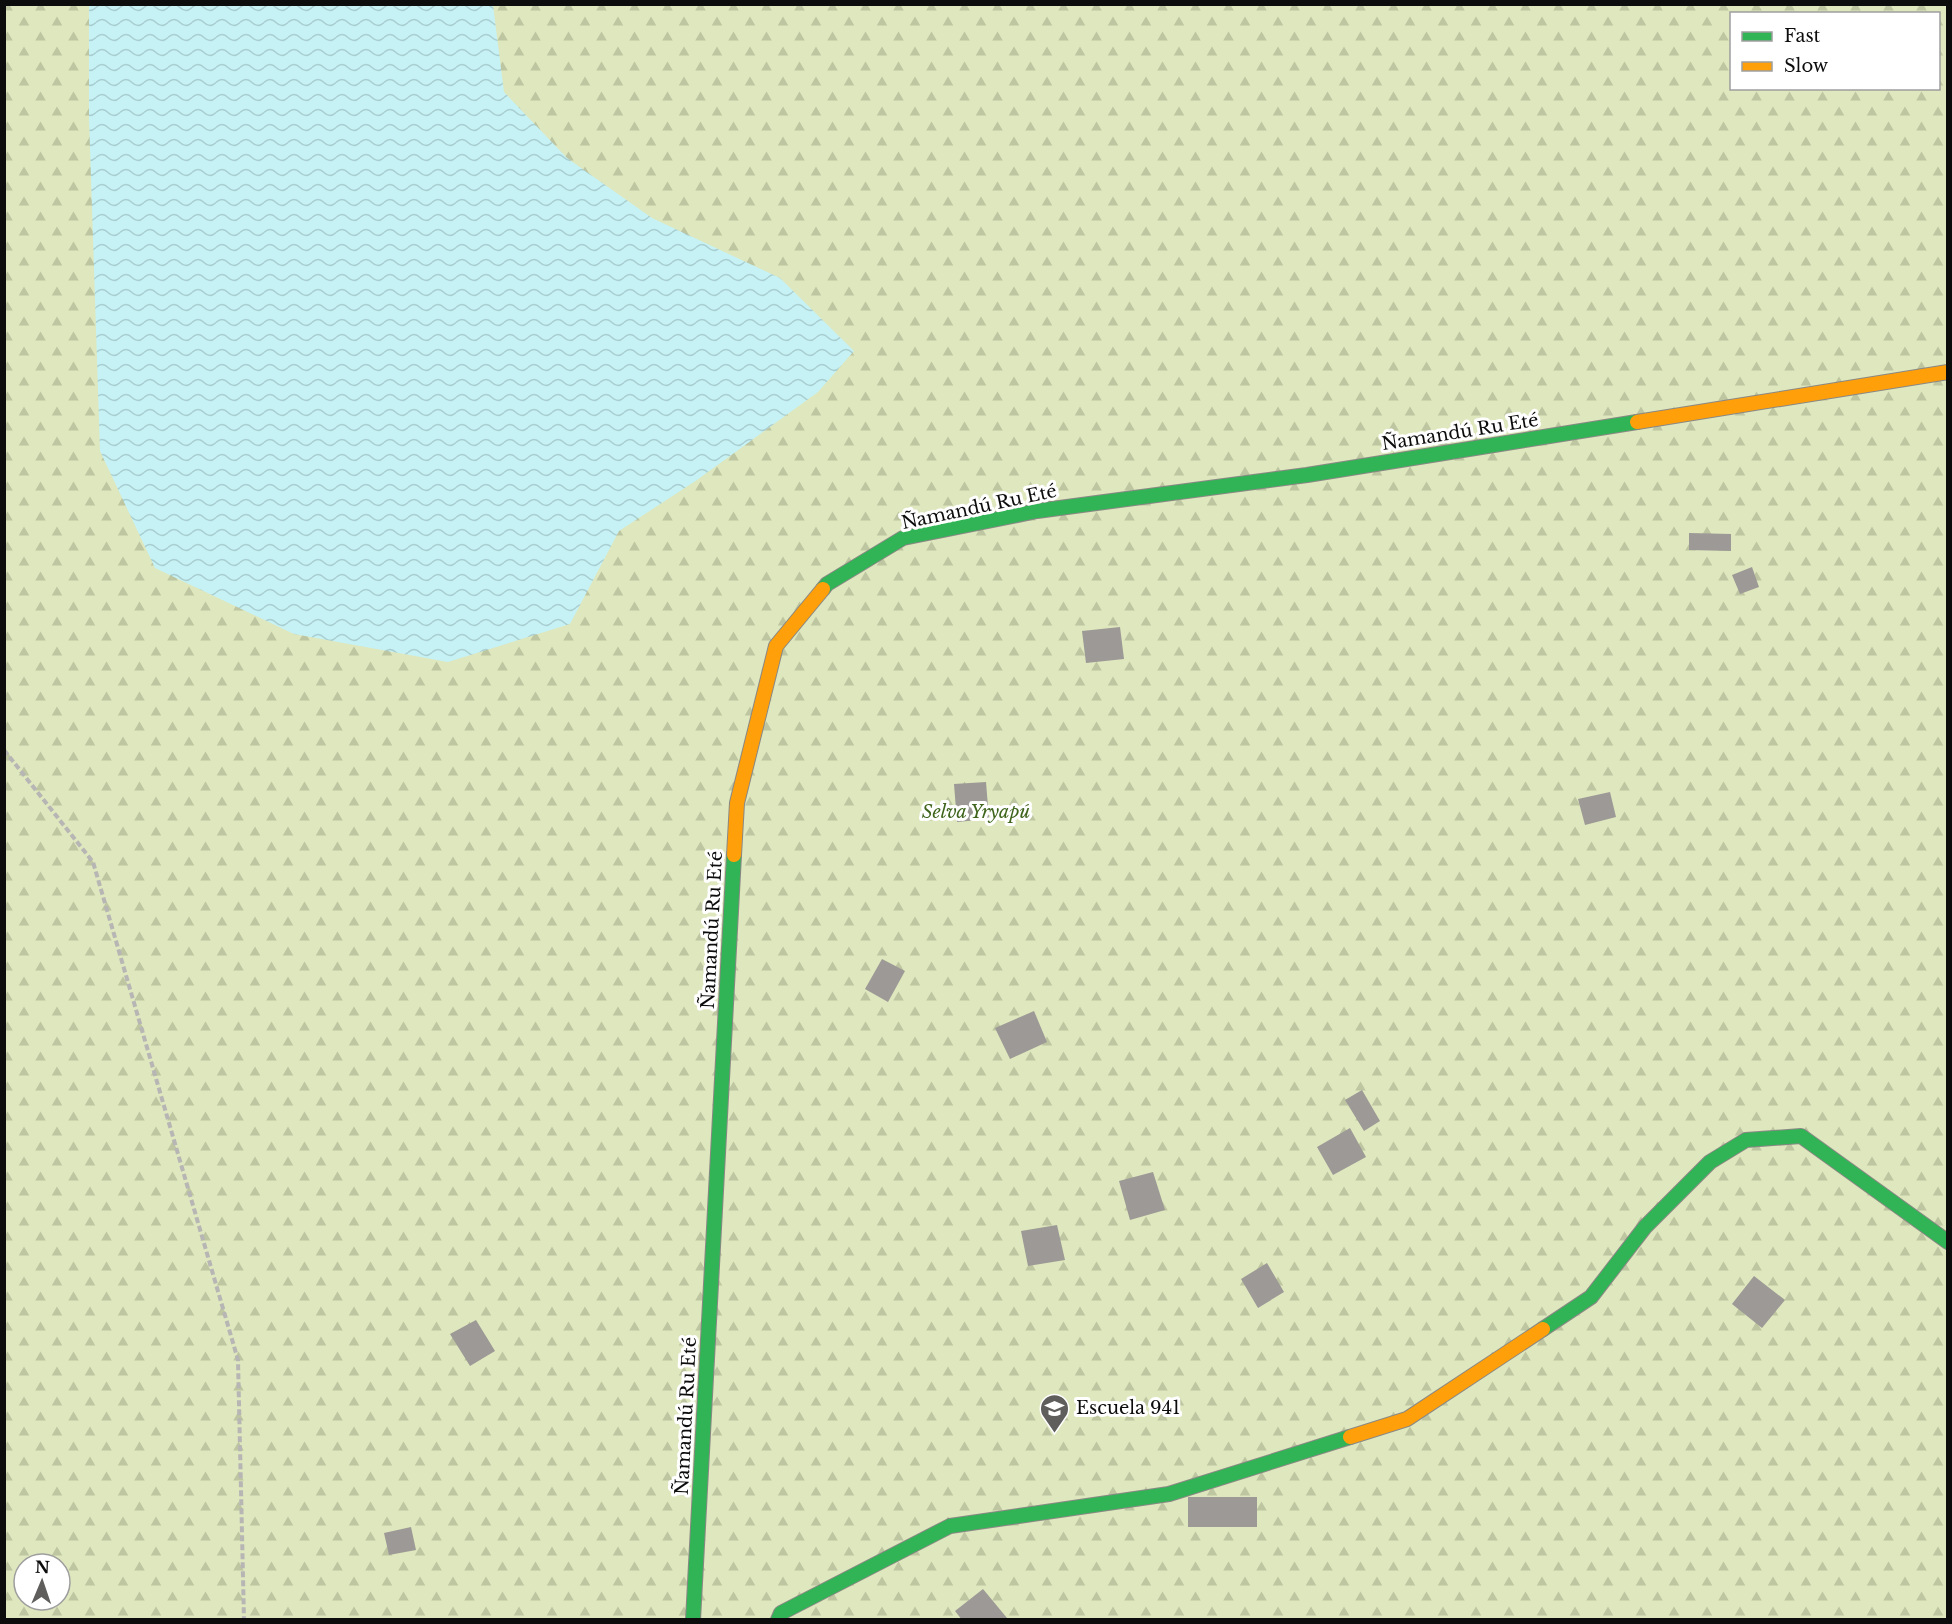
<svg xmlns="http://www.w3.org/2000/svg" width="1952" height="1624" font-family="'Libre Baskerville',serif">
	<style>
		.forest { fill: url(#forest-firs); fill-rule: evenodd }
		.water { fill: url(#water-waves) }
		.building { fill: #9d9996 }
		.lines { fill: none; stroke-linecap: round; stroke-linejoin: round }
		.fast-casing { stroke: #8a8885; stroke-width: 16 }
		.slow-casing { stroke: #8a8885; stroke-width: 16 }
		.path { stroke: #b7b6b5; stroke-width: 4; stroke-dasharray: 6 3; stroke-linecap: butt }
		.fast { stroke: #30b455; stroke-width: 14 }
		.slow { stroke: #ff9f0a; stroke-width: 14 }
		.labels { text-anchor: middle; stroke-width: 6; stroke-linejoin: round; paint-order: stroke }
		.street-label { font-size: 18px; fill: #0c0c0c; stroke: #fff }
		.park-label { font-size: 18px; font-style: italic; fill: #3f651c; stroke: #fff }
		.poi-label { font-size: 18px; fill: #0c0c0c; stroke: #fff; text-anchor: start }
	</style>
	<defs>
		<pattern id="forest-firs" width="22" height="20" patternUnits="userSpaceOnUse" patternTransform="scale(1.5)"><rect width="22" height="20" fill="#dee7bd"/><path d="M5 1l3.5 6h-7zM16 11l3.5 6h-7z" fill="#bdc5a1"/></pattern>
		<pattern id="water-waves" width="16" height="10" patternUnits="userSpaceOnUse" patternTransform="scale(1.5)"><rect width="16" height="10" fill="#c6f2f5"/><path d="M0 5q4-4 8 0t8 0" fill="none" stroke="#a9ced1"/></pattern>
	</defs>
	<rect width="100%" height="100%" fill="#faf5f0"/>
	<!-- forest -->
	<path class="forest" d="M5,5H1947V1619H5ZM1732,14H1938V88H1732ZM24,1564H60V1600H24Z"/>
	<!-- water -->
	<path class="water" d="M89,5H493L504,92L567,158L652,218L780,278L854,351L818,392L697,480L619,531L570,624L448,662L294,634L155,568L100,451L89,117Z"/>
	<!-- building -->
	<path class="building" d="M1689,533L1731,534V551L1689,550Z
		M1752,567L1759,587L1740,594L1732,575Z
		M1120,627L1124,659L1086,663L1082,631Z
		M986,782L989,819L957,822L954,784Z
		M1610,792L1616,817L1585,825L1578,799Z
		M882,959L905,971L888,1002L865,989Z
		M1034,1011L1047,1042L1010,1059L995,1028Z
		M1362,1090L1380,1121L1364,1131L1345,1100Z
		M1350,1128L1366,1157L1333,1175L1317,1147Z
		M1153,1172L1165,1210L1130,1220L1119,1181Z
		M1057,1225L1065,1260L1028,1266L1021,1231Z
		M1267,1263L1284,1292L1258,1308L1241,1279Z
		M1754,1276L1785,1300L1762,1328L1732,1304Z
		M476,1320L495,1351L470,1366L450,1334Z
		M1188,1497H1257V1527H1188Z
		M411,1527L416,1550L389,1555L384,1533Z
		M983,1589L1007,1618L1005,1620H962L955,1611Z"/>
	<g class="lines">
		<defs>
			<path id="fast" d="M823,589L827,584L903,538L1037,511L1307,475L1637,422
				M1543,1329L1591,1297L1645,1227L1710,1162L1746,1140L1801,1136L1948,1242
				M693,1620L734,855
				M778,1620L781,1613L950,1526L1169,1494L1350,1437"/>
			<path id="slow" d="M1637,422L1948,372
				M734,855L737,803L776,646L823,589
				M1350,1437L1407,1419L1543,1329"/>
		</defs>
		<!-- fast casing -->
		<use href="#fast" class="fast-casing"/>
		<!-- slow casing -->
		<use href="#slow" class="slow-casing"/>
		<!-- path -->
		<path class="path" d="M4,750L93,862L238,1360L244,1620"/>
		<!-- fast -->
		<use href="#fast" class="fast"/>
		<!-- slow -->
		<use href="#slow" class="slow"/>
	</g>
	<!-- icons -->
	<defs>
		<symbol id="school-pin" viewBox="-11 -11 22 30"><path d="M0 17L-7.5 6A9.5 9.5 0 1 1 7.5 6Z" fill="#5f5e5c" stroke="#fff"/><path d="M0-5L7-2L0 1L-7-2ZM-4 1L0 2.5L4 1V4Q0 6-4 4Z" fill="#fff"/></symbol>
	</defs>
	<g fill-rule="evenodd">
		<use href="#school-pin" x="1038" y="1392" width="33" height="45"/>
	</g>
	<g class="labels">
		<!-- street labels -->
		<g class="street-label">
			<text transform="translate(1460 432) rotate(-9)" y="6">Ñamandú Ru Eté</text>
			<text transform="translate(979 507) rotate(-12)" y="6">Ñamandú Ru Eté</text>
			<text transform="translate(712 930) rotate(-87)" y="6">Ñamandú Ru Eté</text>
			<text transform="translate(686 1416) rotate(-87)" y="6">Ñamandú Ru Eté</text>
		</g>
		<!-- park labels -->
		<g class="park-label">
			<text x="976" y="818">Selva Yryapú</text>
		</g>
		<!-- poi labels -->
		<g class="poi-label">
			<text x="1076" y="1414">Escuela 941</text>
		</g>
	</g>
	<!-- border -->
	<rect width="1952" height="1624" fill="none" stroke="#0c0c0c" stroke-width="12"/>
	<!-- legend -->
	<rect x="1730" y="12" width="210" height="78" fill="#ffffff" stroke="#9e9e9e" stroke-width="1.5"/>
	<rect x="1742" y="32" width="30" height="9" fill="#30b455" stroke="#9e9e9e" stroke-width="1.5"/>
	<text x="1784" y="42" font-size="18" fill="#0c0c0c">Fast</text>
	<rect x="1742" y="62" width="30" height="9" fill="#ff9f0a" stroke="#9e9e9e" stroke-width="1.5"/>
	<text x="1784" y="72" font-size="18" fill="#0c0c0c">Slow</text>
	<!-- north arrow -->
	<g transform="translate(42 1582) rotate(2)"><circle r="28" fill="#ffffff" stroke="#9e9e9e" stroke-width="1.5"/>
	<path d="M0-4.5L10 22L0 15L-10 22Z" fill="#5f5e5c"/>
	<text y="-9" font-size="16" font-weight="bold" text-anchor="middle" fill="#0c0c0c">N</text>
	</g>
</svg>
